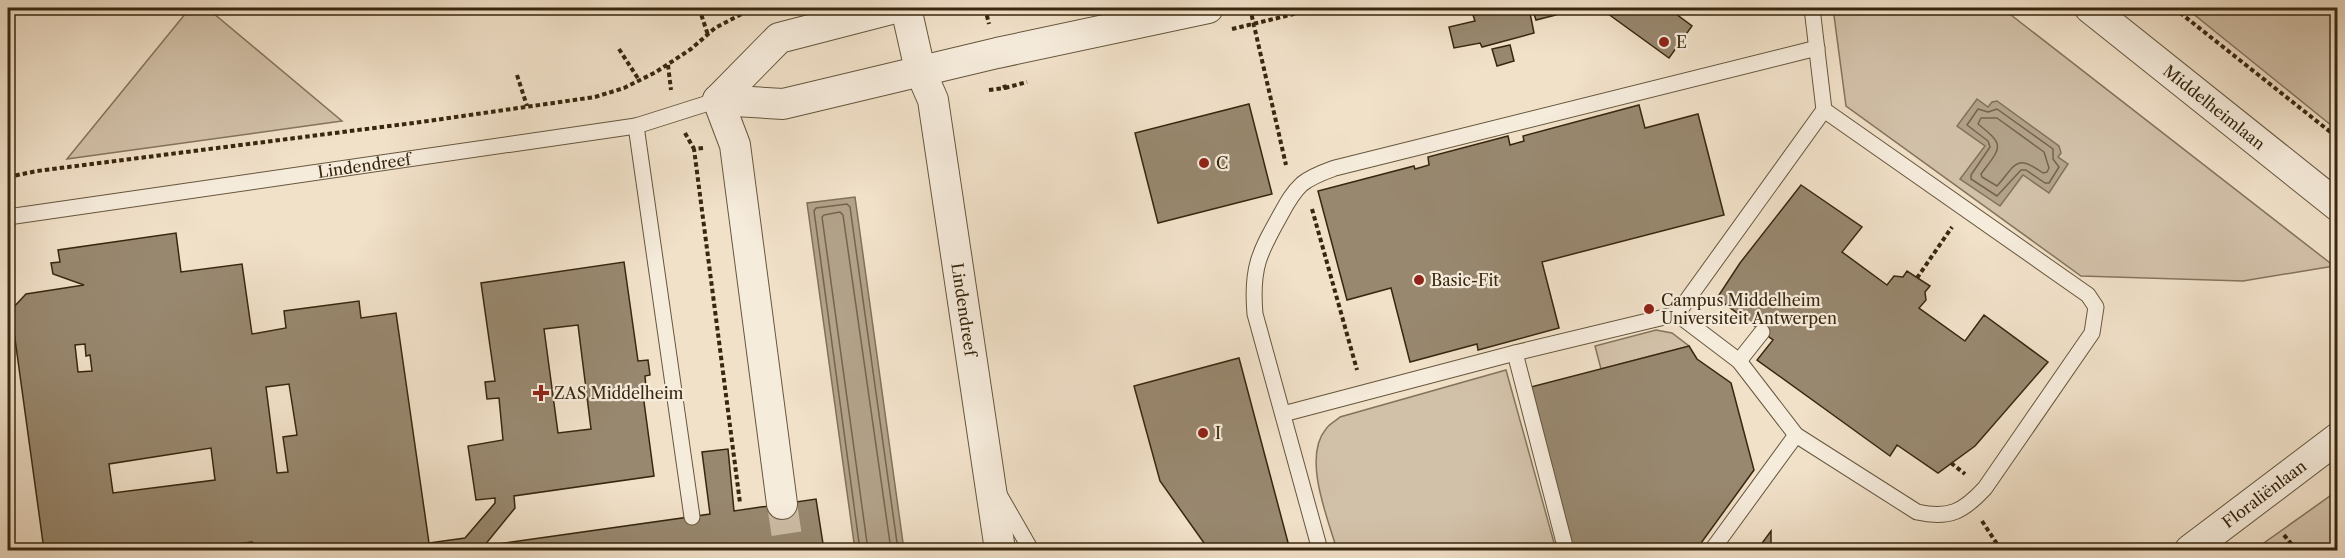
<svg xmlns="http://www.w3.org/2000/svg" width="2345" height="558" font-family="'Libre Caslon Text',serif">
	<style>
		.green { fill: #d2c1a9; stroke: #85745c; stroke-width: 1.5 }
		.water { fill: #b2a289; stroke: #817158; stroke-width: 1.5 }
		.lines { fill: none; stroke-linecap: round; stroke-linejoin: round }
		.shore { stroke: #75644c; stroke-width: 1.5 }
		.building { fill: #98886f; stroke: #38270e; stroke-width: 1.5; fill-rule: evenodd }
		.street-tunnel { stroke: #ccbca4; stroke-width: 30; stroke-dasharray: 30 15; stroke-linecap: butt }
		.lane-casing { stroke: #66563d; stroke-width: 17 }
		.street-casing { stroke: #66563d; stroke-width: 32 }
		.path { stroke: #38270e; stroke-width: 4; stroke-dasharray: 4.5 3; stroke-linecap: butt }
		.lane { stroke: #f6ecdc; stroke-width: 15 }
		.street { stroke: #f6ecdc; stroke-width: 30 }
		.poi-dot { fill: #8f2418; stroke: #f6ecdc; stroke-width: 2 }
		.labels { text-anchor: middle; stroke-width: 4.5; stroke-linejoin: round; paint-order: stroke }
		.poi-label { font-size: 16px; fill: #38270e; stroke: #f6ecdc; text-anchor: start }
		.street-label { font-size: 16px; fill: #38270e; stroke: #f6ecdc }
	</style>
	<rect width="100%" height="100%" fill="#f1e1c9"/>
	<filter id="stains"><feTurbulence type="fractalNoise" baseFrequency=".00333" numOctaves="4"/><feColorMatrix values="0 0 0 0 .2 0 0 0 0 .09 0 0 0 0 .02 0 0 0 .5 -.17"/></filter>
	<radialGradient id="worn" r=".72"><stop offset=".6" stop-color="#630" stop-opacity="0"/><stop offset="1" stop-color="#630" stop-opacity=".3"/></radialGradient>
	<!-- green -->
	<path class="green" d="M190,8H207L342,121L67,159Z
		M1833,8H2002L2334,266L2243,281L2081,276L1846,106Z
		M2186,8H2337V130Z
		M1656,330L1672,333L1689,346L1601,369L1595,346Z
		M1506,370L1556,550H1337C1328,519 1302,457 1326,429C1329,424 1336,421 1340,417Z
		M2337,491V550H2254Z"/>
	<!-- water -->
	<path class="water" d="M1977,99L1988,107L1992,102L1997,101L2059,146L2061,153L2058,157L2068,164L2049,193L2023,175L2000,206L1960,179L1985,146L1957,126Z
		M855,197L904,550H855L807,203Z"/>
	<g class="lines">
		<!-- shore -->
		<path class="shore" d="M1978,109L1988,112L1997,109L2053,149V159L2059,167L2049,183H2045L2026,170H2021L1997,196L1971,179V175L1990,147L1988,141L1967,125Z
			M1981,118H1997L2044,152L2049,168L2047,172L2043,173C2015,153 2016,165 1997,186L1982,177L1981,174C2001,147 2006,146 1978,124Z
			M860,550L814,211L816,208L847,204L850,207L898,550
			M868,550L822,217L824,215L840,212L843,215L891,550"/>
	</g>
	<!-- building -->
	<path class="building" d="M1502,8L1506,13L1529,8L1534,33L1482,47L1480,43L1454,48L1449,27L1475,21L1473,15Z
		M1532,8H1554L1556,15L1536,20Z
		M1600,8H1668L1692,26L1669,58Z
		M1510,45L1514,61L1497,66L1492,49Z
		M1249,104L1272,194L1158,223L1135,133Z
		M1639,105L1645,128L1698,114L1724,215L1542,262L1559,328L1478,350L1477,344L1410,362L1391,288L1347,300L1318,191L1414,166L1415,169L1429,165L1428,157L1508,136L1510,145L1524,141L1523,136Z
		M1801,185L1862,227L1842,252L1887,285L1894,276L1903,277L1907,271L1930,286L1925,292L1926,300L1919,308L1965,341L1984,315L2048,362L1975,446L1938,473L1897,445L1890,456L1757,360L1773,340L1717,298L1740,263Z
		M176,233L181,272L242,264L252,334L286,328L284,311L359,301L361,318L396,313L429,543L465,538L495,503V498L476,500L468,446L503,440L499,398L487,399L485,382L495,381L481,283L624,262L638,361L648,360L650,375L645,376L646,387H642L654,476L514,496L515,508L484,546L710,514L702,452L728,449L734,511L816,499L824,550H263L252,542L189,550H44L11,310L26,294L84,285L53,274L51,263L60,262L58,250ZM578,325L591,429L558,433L544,329ZM85,344L86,356L90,355L92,371L78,372L75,345ZM289,384L297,435L283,437L288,472L277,473L266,387ZM211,448L215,480L113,493L109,464Z
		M1689,346L1697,359L1731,383L1754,470L1696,550H1570L1527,388Z
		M1239,358L1290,550H1209L1160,481L1134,386Z
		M1771,531V550H1757Z"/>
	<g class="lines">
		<!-- street-tunnel -->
		<path class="street-tunnel" d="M782,504L789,550"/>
		<defs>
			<g id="lane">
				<path d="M636,126L692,517"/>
				<path id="s1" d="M8,217L636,126L718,100"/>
				<path d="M1677,314L1739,361L1796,435L1917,512C1949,519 1963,512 1985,488L2092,333L2096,307L2088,295L1824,110"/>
				<path d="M1515,353L1566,550"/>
				<path d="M1739,361L1762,332"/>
				<path d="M1283,414L1515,353L1677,314L1824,110L1812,8"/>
				<path d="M1000,496L1031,550"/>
				<path d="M1320,550L1255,314C1251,268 1259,253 1281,214C1287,203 1293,192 1302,184C1312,176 1324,172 1335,168L1817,48"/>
				<path d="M1712,550L1796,435"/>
			</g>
			<g id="street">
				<path id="s2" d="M906,8L920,70L933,100L1000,550"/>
				<path id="s3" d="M2090,8L2338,206"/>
				<path d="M718,100L783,104L997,53L1208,8"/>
				<path d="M718,100L735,145L782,504"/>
				<path d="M718,100L779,38L895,8"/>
				<path id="s4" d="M2190,550L2338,438"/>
			</g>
		</defs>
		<!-- lane casing -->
		<use href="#lane" class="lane-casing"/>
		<!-- street casing -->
		<use href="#street" class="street-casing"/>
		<!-- path -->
		<path class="path" d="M699,8L708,35
			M985,8L989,24
			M1250,8L1286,165
			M2174,8L2338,138
			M1232,29L1319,8
			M619,49L639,80
			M668,65L671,90
			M517,75L527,106
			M1005,88L1027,82
			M989,90L1005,88L1004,84
			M685,133L694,149
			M703,148L694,149L740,503
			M8,177L37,171L421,122L595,97L624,88L656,72L691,49L715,28L753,8
			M1312,209L1357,370
			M1917,278L1952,227
			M1951,463L1965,474
			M1982,521L2001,550
			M2284,535L2296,550"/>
		<!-- lane -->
		<use href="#lane" class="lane"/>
		<!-- street -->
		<use href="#street" class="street"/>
	</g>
	<!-- markers -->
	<g class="poi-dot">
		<circle cx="1664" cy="42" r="6"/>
		<circle cx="1204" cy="163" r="6"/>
		<circle cx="1419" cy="280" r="6"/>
		<circle cx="1649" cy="309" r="6"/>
		<path d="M538 384h6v6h6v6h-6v6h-6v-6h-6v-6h6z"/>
		<circle cx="1203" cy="433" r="6"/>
	</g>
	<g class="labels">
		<!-- poi labels -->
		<g class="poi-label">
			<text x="1676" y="48">E</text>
			<text x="1216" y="169">C</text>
			<text x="1431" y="286">Basic-Fit</text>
			<text x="1661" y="306">Campus Middelheim<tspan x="1661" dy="18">Universiteit Antwerpen</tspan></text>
			<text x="554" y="399">ZAS Middelheim</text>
			<text x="1215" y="439">I</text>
		</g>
		<!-- street labels -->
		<g class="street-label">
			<text dy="6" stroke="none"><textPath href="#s3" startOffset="159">Middelheimlaan</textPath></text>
			<text dy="6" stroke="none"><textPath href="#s1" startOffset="360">Lindendreef</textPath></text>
			<text dy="6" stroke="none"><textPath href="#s2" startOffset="308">Lindendreef</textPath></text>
			<text dy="6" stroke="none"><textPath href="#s4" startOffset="93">Floraliënlaan</textPath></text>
		</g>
	</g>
	<!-- margin -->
	<rect width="2345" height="558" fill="none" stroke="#f1e1c9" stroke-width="30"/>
	<rect x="9" y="9" width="2327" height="540" fill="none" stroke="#38270e" stroke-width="3"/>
	<rect x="15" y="15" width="2315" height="528" fill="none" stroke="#38270e" stroke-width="1.5"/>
	<rect width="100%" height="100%" filter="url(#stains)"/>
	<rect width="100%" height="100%" fill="url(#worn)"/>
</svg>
